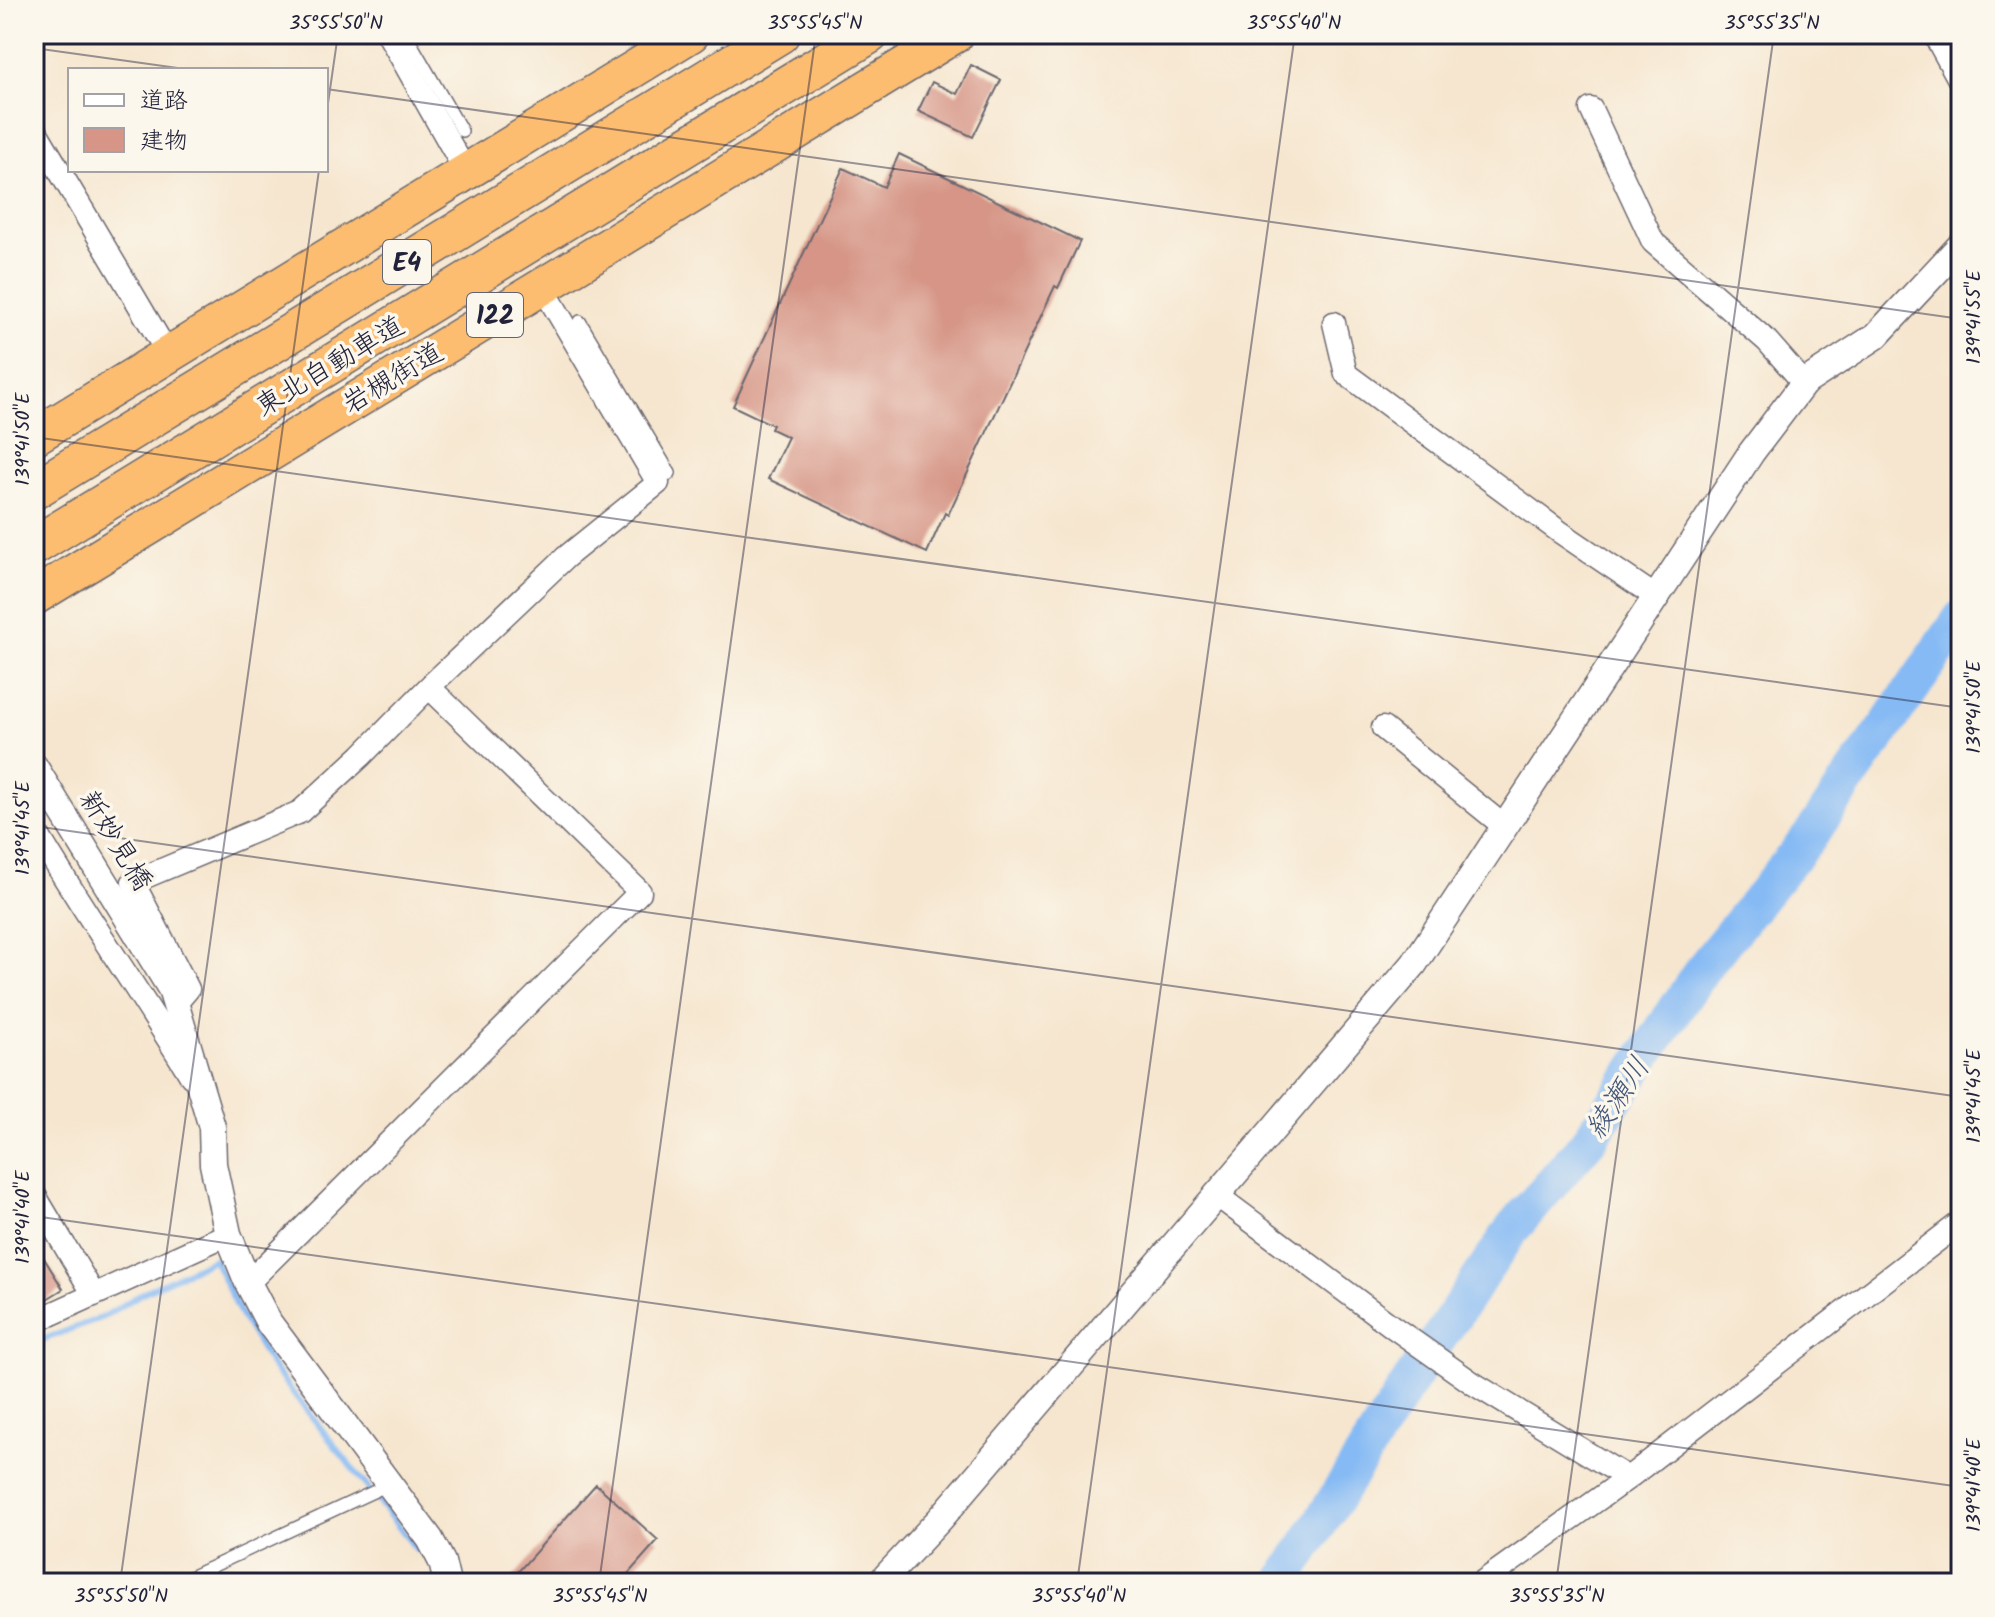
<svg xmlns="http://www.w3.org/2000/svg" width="1995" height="1617" font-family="Kalam,'Klee One',sans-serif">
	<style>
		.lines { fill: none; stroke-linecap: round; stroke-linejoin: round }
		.stream { stroke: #85baf4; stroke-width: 6 }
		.river { stroke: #85baf4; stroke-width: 36 }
		.building { fill: #d69586 }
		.service-casing { stroke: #6c676f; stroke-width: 14 }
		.minor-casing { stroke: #6c676f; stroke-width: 25 }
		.tertiary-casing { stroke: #6c676f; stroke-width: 29 }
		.trunk-casing { stroke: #6c676f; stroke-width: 39 }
		.motorway-casing { stroke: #6c676f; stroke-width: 41 }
		.service { stroke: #fff; stroke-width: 11 }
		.minor { stroke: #fff; stroke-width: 22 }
		.tertiary { stroke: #fff; stroke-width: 26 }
		.trunk { stroke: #fcbd6f; stroke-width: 36 }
		.motorway { stroke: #fcbd6f; stroke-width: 38 }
		.ticks { fill: none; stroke: #22223b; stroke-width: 2; stroke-opacity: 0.45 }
		.labels { text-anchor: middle; stroke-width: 7; stroke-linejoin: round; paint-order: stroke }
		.shield { fill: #fbf7ec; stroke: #636270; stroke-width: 2 }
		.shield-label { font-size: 26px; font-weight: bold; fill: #22223b }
		.street-label { font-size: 28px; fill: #22223b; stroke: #fbf7ec }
		.water-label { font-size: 30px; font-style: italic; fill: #45577c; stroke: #fbf7ec }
		.neatline { fill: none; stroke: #22223b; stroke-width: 3 }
		.ticks-label { font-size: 20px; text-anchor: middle; fill: #22223b }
	</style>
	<rect width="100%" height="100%" fill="#fbf7ec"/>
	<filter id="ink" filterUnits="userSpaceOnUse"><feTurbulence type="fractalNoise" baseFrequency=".0125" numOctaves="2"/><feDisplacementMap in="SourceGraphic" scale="16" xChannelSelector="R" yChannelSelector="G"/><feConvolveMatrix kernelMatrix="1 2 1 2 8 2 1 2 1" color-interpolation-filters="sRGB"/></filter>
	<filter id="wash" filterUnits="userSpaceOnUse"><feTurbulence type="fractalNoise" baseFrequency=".006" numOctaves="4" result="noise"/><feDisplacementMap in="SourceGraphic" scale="32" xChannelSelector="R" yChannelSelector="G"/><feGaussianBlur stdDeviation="1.8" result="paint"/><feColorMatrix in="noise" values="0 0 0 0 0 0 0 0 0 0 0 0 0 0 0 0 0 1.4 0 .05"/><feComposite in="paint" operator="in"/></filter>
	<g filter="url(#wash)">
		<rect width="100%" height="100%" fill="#f6e6cf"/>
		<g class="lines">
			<!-- stream -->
			<path class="stream" d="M34,1343L103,1317L146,1291L214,1259L241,1315L271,1365L416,1549"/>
			<!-- river -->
			<path class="river" d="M1282,1583L1408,1384L1513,1228L1589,1140L1703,968L1810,836L1961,618"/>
		</g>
		<g id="blocks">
			<!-- building -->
			<path class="building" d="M971,65L1001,80L973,137L918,111L932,82L957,94Z
				M899,154L1080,241L1058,288L1055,286L948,515L945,513L927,553L768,479L788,437L771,429L773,425L733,406L843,168L884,187Z
				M34,1242L63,1289L34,1307Z
				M596,1484L658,1540L620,1583H508Z"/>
		</g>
	</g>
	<g filter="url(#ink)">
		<use href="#blocks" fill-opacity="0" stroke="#6c676f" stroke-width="2"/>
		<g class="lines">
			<defs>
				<path id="service" d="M406,34L462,131
					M580,321L670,473L658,483
					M177,1583L390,1484"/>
				<path id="minor" d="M388,34L466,172
					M1934,34L1961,83
					M1591,109L1653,242L1767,341L1804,383
					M34,128L168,354
					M1334,323L1346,374L1560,532L1656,597
					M1383,728L1505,827
					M34,828C84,913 140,992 191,1076
					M176,1003L188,989L133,882L300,812L361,756L429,687L566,557L658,483L542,286
					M34,1194L94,1295
					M1215,1194L1393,1327L1474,1384L1628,1478
					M248,1283L640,892L429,687
					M34,1322L228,1234
					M1481,1583L1628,1478L1961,1222"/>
				<path id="tertiary" d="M34,766L171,989L212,1127L213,1164L228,1234L248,1283L269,1323L430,1539L442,1562L447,1583
					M880,1583L941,1518L1414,964L1751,453L1804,383L1876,336L1961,245"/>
				<path id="trunk" d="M34,437L691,34
					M34,597L956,34"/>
				<path id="motorway" d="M34,490L780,34
					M34,546L870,34"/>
			</defs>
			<!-- service casing -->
			<use href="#service" class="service-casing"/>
			<!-- minor casing -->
			<use href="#minor" class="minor-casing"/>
			<!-- tertiary casing -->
			<use href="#tertiary" class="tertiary-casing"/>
			<!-- trunk casing -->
			<use href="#trunk" class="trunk-casing"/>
			<!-- motorway casing -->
			<use href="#motorway" class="motorway-casing"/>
			<!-- service -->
			<use href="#service" class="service"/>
			<!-- minor -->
			<use href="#minor" class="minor"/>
			<!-- tertiary -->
			<use href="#tertiary" class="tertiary"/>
			<!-- trunk -->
			<use href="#trunk" class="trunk"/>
			<!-- motorway -->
			<use href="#motorway" class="motorway"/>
		</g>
	</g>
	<!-- ticks -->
	<path class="ticks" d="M34,48L192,70M326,89L1961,319M326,117L338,34M34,437L1961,708M34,826L1961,1097M34,1216L1961,1487M120,1583L319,170M599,1583L816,34M1077,1583L1295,34M1556,1583L1774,34"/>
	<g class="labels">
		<!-- shield labels -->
		<g class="shield">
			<rect x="383" y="240" width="48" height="44" rx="6"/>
			<rect x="467" y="293" width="56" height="44" rx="6"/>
		</g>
		<g class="shield-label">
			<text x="407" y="271">E4</text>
			<text x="495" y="324">122</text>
		</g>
		<!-- street labels -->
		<g class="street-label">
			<text transform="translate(329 365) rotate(-31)" y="10">東北自動車道</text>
			<text transform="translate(392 377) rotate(-31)" y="10">岩槻街道</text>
			<text transform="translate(117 840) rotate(58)" y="10">新妙見橋</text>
		</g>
		<!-- water labels -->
		<g class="water-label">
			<text transform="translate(1617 1097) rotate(-56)" y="10">綾瀬川</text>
		</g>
	</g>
	<!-- margin -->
	<rect width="1995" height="1617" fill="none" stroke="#fbf7ec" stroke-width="88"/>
	<!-- legend -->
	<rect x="68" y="68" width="260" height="104" fill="#fbf7ec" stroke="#a4a2a5" stroke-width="2"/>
	<rect x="84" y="94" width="40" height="12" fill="#ffffff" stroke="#a4a2a5" stroke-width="2"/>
	<text x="140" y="108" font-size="24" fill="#22223b">道路</text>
	<rect x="84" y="128" width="40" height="24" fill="#d69586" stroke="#a4a2a5" stroke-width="2"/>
	<text x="140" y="148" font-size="24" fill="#22223b">建物</text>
	<rect x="44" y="44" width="1907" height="1529" class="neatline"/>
	<g class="ticks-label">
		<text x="336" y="29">35°55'50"N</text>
		<text x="815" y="29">35°55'45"N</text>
		<text x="1294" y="29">35°55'40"N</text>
		<text x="1772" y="29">35°55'35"N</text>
		<text transform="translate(1973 317) rotate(-90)" y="7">139°41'55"E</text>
		<text transform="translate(22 439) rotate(-90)" y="7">139°41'50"E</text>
		<text transform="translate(1973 707) rotate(-90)" y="7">139°41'50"E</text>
		<text transform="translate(22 828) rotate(-90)" y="7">139°41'45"E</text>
		<text transform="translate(1973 1096) rotate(-90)" y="7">139°41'45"E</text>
		<text transform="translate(22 1217) rotate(-90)" y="7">139°41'40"E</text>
		<text transform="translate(1973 1485) rotate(-90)" y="7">139°41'40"E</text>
		<text x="121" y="1602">35°55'50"N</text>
		<text x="600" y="1602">35°55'45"N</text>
		<text x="1079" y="1602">35°55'40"N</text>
		<text x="1557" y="1602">35°55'35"N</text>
	</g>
</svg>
